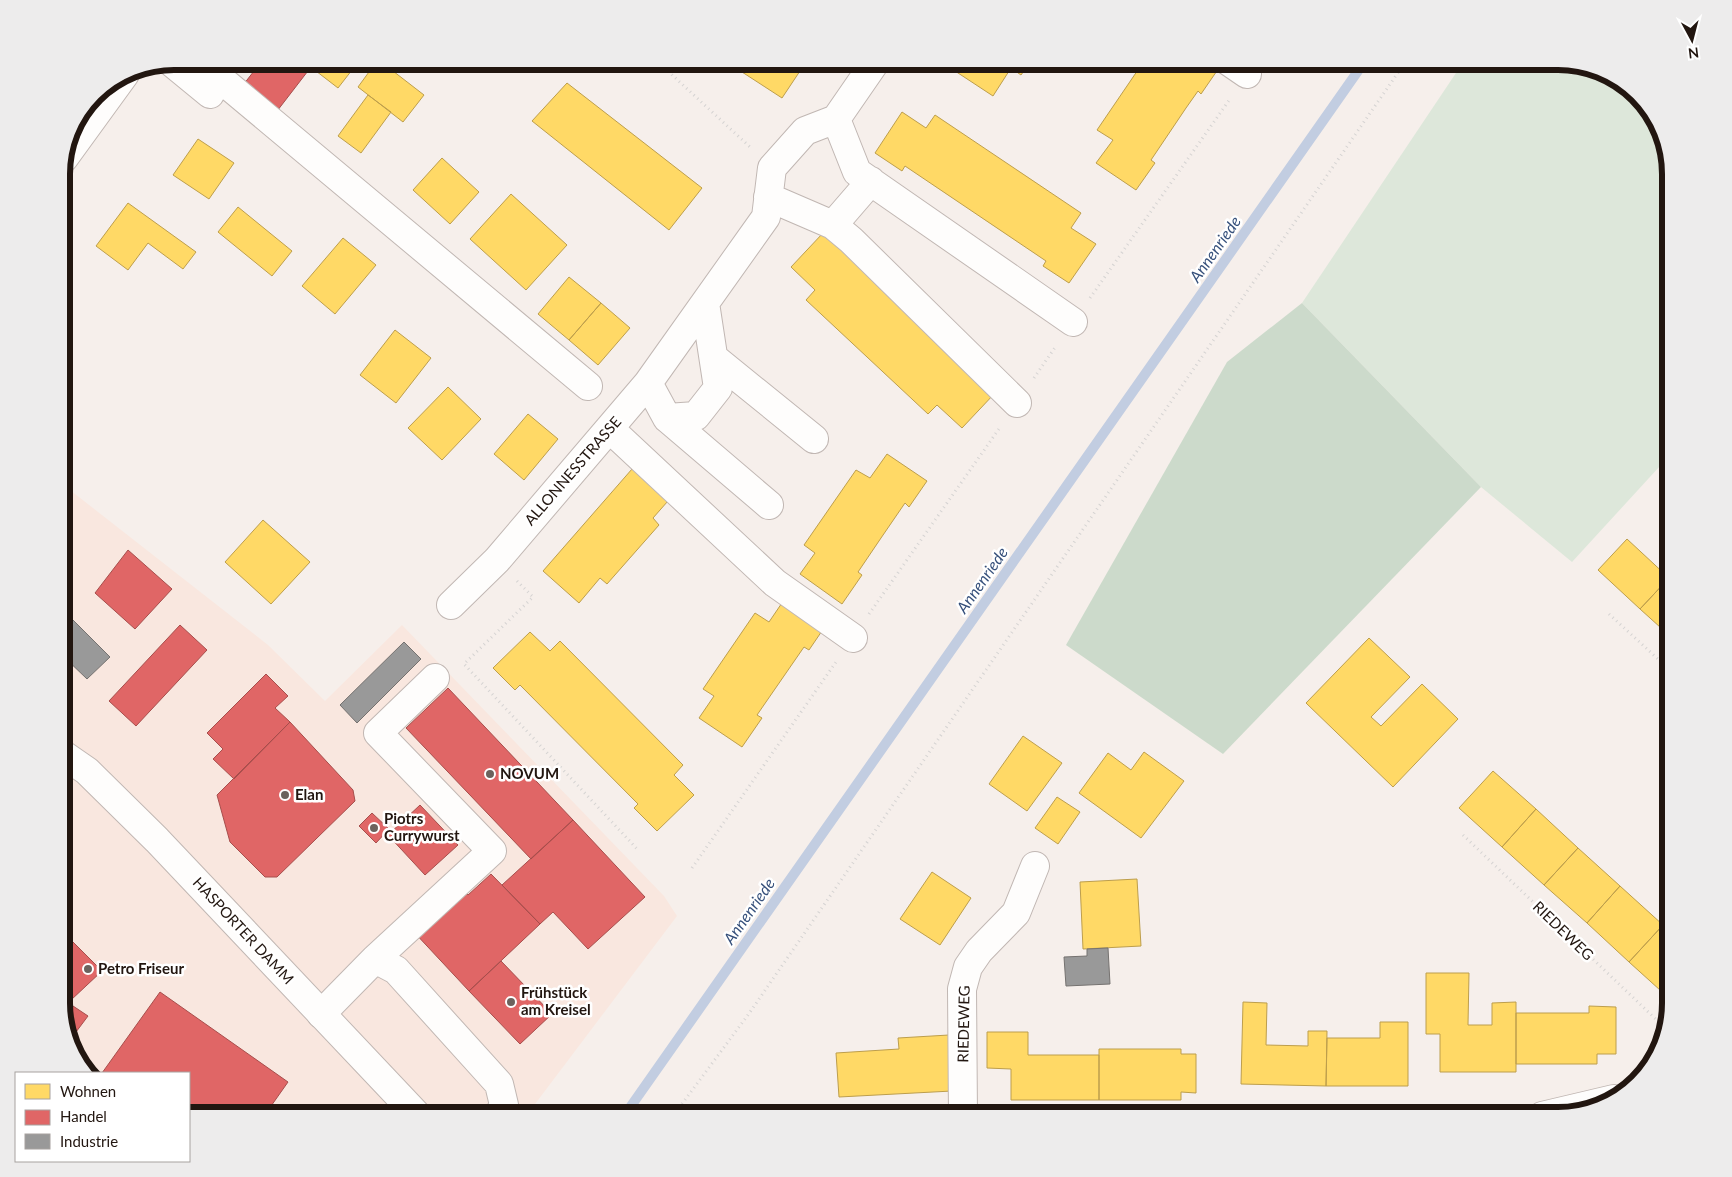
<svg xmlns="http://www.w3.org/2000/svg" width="1732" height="1177" font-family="Lato,sans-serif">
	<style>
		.built { fill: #f9e7df }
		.green { fill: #dde7da }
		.forest { fill: #ccdacb }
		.homes { fill: #ffd966; stroke: #bd9e4c }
		.shops { fill: #e06666; stroke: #a74e4c }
		.industry { fill: #999; stroke: #757270 }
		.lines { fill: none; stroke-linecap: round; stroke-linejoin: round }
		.stream { stroke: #c2cde1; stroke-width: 10 }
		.minor-casing { stroke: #c1b7b3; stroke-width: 30 }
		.major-casing { stroke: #c1b7b3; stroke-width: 30 }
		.path { stroke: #d5d3d2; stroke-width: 3; stroke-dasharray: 1 4; stroke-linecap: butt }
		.minor { stroke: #fefdfc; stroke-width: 28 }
		.major { stroke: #fefdfc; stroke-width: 28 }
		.poi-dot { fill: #6c625d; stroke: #fff; stroke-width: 2 }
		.labels { text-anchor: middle; stroke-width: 5; stroke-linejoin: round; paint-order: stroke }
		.street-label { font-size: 15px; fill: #221610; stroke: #fff }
		.poi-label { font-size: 15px; font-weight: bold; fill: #221610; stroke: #fff; text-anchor: start }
		.water-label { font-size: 16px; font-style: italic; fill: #36507b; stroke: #fff }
		.rim { fill: none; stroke: #221610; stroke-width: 6 }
	</style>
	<rect width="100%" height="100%" fill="#f6efeb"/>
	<!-- built -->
	<path class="built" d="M61,483L268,645L325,701L402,625L664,896L677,916L526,1116H189V1073H89L76,1059L61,1010Z"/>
	<!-- green -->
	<path class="green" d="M1464,61H1558L1621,80L1656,118L1671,173V454L1572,562L1481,487L1302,303Z"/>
	<!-- forest -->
	<path class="forest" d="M1302,303L1481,487L1223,754L1066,645L1227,362Z"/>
	<!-- homes -->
	<path class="homes" d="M303,61H359L338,88Z
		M377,61H380L424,95L403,122L358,87Z
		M749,61H801L796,69L800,71L782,98L742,72Z
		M961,61H1031L1021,75L1011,68L993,96L955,71Z
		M1144,61H1157L1164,66L1167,61H1216L1221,65L1201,94L1198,91L1186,108L1151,160L1155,163L1136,190L1096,163L1113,140L1097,130Z
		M567,83L702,188L669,230L532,121Z
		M368,95L391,112L361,153L338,136Z
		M902,112L926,128L935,115L1081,213L1071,228L1096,244L1069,283L1043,266L1046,261L905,166L902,171L875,153Z
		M198,139L234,163L209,199L173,175Z
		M442,158L479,192L450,224L413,190Z
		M511,194L567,245L526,290L470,239Z
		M128,203L196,252L183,269L148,243L128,270L96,246Z
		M238,207L292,251L272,276L218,232Z
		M823,233L995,393L962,428L937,405L928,414L806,300L815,290L791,267Z
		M343,238L376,265L335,314L302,286Z
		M569,277L601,303L569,340L538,314Z
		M601,303L630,328L598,365L569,340Z
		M395,330L431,358L396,403L360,375Z
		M448,387L481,419L442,460L408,428Z
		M528,414L558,439L524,480L494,454Z
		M887,454L927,481L909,507L905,503L881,538L858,572L862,575L842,604L800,574L815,553L804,545L856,470L870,478Z
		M639,461L675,493L653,518L659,525L607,584L600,578L579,603L543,571Z
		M263,520L310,562L271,604L225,562Z
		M1627,539L1669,578L1640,609L1598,570Z
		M1669,578L1671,579V637L1640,609Z
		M786,597L826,625L809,650L804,647L757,715L762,718L742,747L699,718L714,696L703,689L755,613L769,622Z
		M530,632L550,651L560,641L683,765L674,775L694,795L657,831L634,808L638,804L520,685L515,690L493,668Z
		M1369,638L1410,677L1371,717L1381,726L1422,684L1458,719L1393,787L1306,703Z
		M1023,736L1062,763L1027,811L989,784Z
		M1144,752L1184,781L1141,838L1079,793L1108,753L1131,770Z
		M1493,771L1536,809L1502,847L1459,808Z
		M1057,797L1080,812L1058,844L1035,828Z
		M1536,809L1578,848L1544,885L1502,847Z
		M1578,848L1620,886L1587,923L1544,885Z
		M932,872L971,898L940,945L900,919Z
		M1137,879L1141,946L1083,949L1080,882Z
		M1620,886L1663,925L1629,962L1587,923Z
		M1663,925L1671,932V1000L1629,962Z
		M1426,973H1469L1468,1025H1492V1003L1516,1002V1072H1440V1034H1426Z
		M1243,1002L1267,1003L1266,1045L1308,1046V1031H1327L1326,1086L1241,1084Z
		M1589,1006L1616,1007V1054H1597V1064H1516V1013H1589Z
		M1380,1022H1408V1086H1326L1327,1038H1380Z
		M987,1032H1028V1055H1099V1100H1011V1069L987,1068Z
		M949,1035L952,1091L839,1097L836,1053L899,1049L898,1038Z
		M1099,1049H1181V1054H1196V1093L1181,1092V1100H1099Z"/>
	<!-- shops -->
	<path class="shops" d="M246,61H303L311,67L274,115L240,89L254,71L244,64Z
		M128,550L172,589L135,629L95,593Z
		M180,625L207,650L136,726L109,701Z
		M266,674L288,696L275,708L290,722L234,779L213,759L223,749L207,733Z
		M448,688L573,820L531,859L406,728Z
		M290,722L353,790L355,801L277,877H265L230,842L217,795Z
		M420,805L458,845L425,875L388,835Z
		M372,813L389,829L376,843L359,826Z
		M573,820L645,897L588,949L553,912L540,924L502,885Z
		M491,874L540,924L469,991L413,931L460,886L468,895Z
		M61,930L102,971L71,1000L61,991Z
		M501,961L552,1014L520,1044L469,991Z
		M160,992L288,1082L264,1116H189V1073H102Z
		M73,1006L88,1016L70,1040L64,1018Z"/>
	<!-- industry -->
	<path class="industry" d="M61,608L110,657L87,679L61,654Z
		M404,642L421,659L357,723L340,705Z
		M1108,948L1110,984L1066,986L1064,957L1087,956V949Z"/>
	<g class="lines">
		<!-- stream -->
		<path class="stream" d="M624,1116L1365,61"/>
		<defs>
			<path id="minor" d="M199,61L588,386
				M1228,61L1247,74
				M171,62L210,94
				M836,119L857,172L1073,322
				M64,158L125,74
				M768,197L833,225L851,240L1017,403
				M833,225L871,181
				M705,303L718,388L696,416L667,418L648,383L766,217L772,168L805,131L836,119L876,61
				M714,358L814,439
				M667,418L769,505
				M610,429L775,583L853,638
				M451,605L497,560L648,383
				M375,959L396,970L499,1084L504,1105L498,1116
				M321,1014L375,959L492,851L378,733L435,678
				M963,1116L962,989L968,967L979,951L1016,913L1035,866
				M1542,1116L1614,1099"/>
			<path id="major" d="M61,753L87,771L157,840L418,1116"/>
		</defs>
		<!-- minor casing -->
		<use href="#minor" class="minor-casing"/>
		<!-- major casing -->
		<use href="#major" class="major-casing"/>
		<!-- path -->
		<path class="path" d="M657,61L750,147
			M662,66L666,61
			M1090,298L1230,99
			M1034,378L1056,346
			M517,581L533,597L464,664L639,851
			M869,614L1001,426
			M1609,614L1671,671
			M1463,835L1664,1027
			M692,868L836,662
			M673,1116L748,1015L1406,61"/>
		<!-- minor -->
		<use href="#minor" class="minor"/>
		<!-- major -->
		<use href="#major" class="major"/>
	</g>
	<!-- markers -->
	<g class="poi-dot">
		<circle cx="490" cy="774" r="5"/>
		<circle cx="285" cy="795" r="5"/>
		<circle cx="374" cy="828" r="5"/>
		<circle cx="88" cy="969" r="5"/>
		<circle cx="511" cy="1002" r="5"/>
	</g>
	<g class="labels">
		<!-- street labels -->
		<g class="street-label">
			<text transform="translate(573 471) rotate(-49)" y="5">ALLONNESSTRASSE</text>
			<text transform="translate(243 931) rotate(47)" y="5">HASPORTER DAMM</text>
			<text transform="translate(1563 931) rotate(44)" y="5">RIEDEWEG</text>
			<text transform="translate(964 1024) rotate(-89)" y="5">RIEDEWEG</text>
		</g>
		<!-- poi labels -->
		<g class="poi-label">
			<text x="500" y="779">NOVUM</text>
			<text x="295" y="800">Elan</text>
			<text x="384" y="824">Piotrs<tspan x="384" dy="17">Currywurst</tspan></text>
			<text x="98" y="974">Petro Friseur</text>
			<text x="521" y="998">Frühstück<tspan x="521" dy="17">am Kreisel</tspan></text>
		</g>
		<!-- water labels -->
		<g class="water-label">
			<text transform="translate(1215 249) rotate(-55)" y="6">Annenriede</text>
			<text transform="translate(982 580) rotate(-55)" y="6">Annenriede</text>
			<text transform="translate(749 911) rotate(-55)" y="6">Annenriede</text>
		</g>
	</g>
	<!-- crop -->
	<path d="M0 0H1732V1177H0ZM174 70H1558A104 104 0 0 1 1662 174V1003A104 104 0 0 1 1558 1107H174A104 104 0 0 1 70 1003V174A104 104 0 0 1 174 70Z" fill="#edecec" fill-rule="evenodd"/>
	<path class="rim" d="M174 70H1558A104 104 0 0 1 1662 174V1003A104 104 0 0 1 1558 1107H174A104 104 0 0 1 70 1003V174A104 104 0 0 1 174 70Z"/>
	<!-- legend -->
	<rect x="15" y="1072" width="175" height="90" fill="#ffffff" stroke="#a7a29f"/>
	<rect x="25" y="1084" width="25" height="15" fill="#ffd966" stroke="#a7a29f"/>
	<text x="60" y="1097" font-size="15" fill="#221610">Wohnen</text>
	<rect x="25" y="1110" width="25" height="15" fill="#e06666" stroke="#a7a29f"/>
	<text x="60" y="1122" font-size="15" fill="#221610">Handel</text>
	<rect x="25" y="1134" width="25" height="15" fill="#999999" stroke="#a7a29f"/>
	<text x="60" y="1147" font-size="15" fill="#221610">Industrie</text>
	<!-- north arrow -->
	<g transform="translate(1692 40) rotate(173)" stroke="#ffffff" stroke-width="4" paint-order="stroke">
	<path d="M0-4L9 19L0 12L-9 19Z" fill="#221610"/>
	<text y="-8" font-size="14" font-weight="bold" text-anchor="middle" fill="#221610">N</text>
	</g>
</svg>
